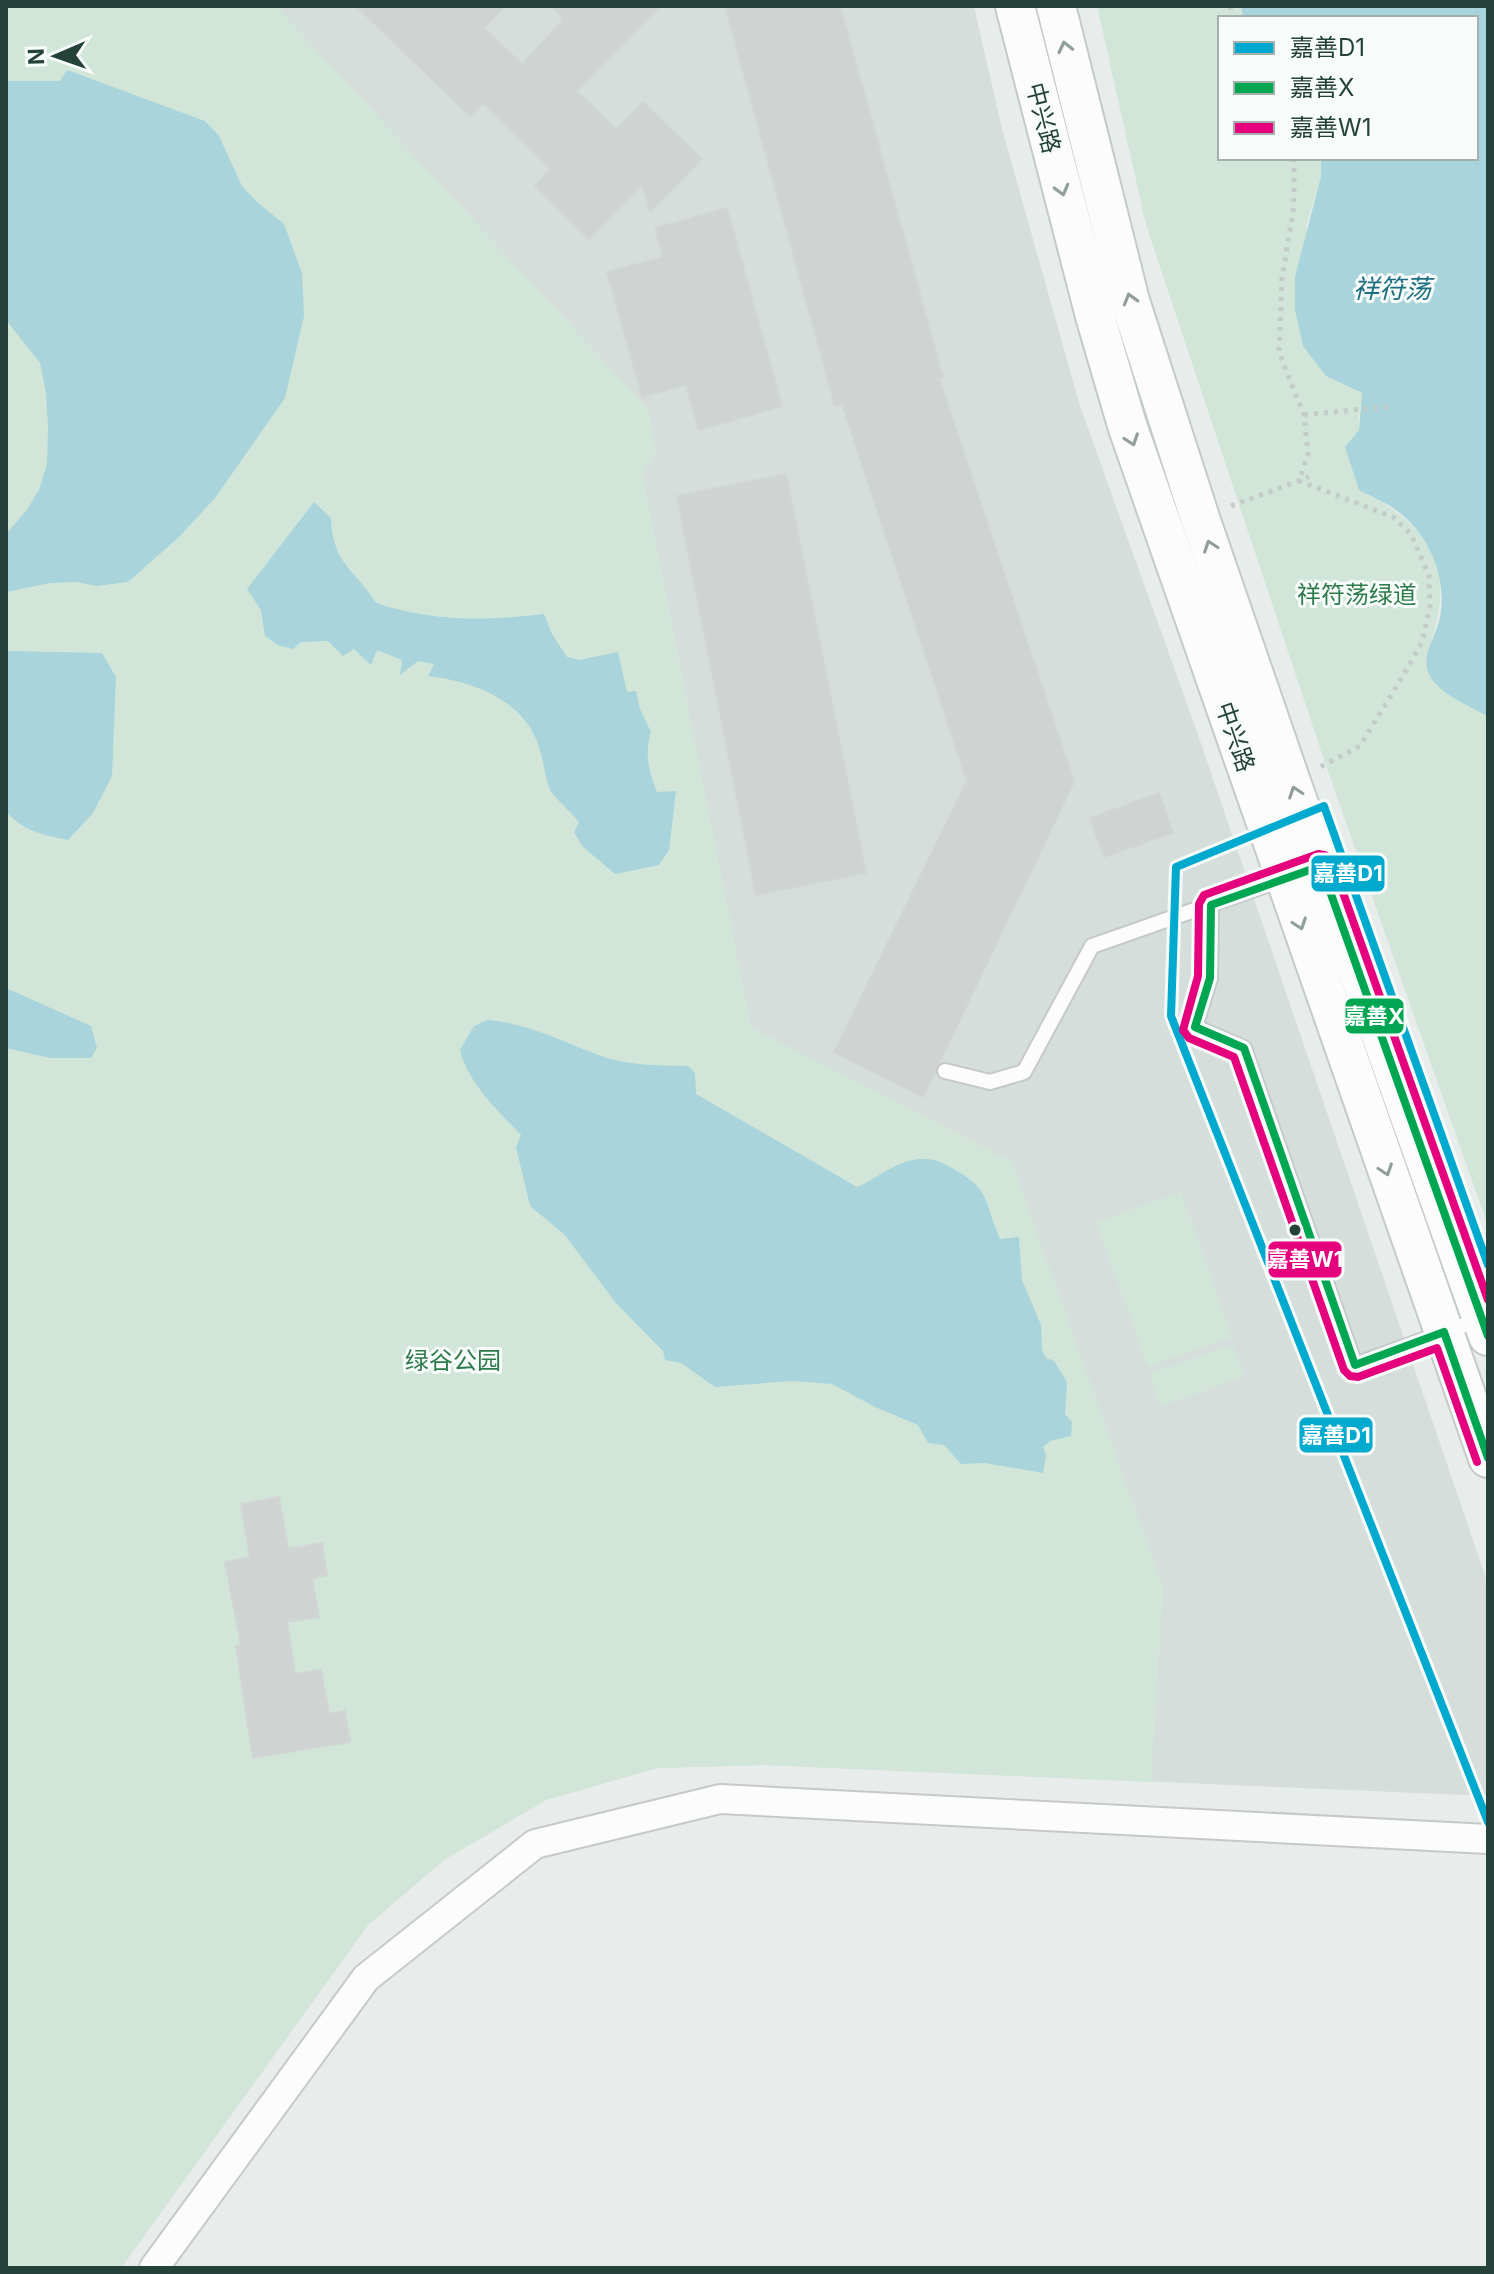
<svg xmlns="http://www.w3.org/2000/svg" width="1494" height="2274" font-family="Inter,'Noto Sans SC',sans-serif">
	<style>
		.built { fill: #d6dedb }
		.green { fill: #d1e6d8 }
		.water { fill: #a9d4db }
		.building { fill: #cfd4d2; stroke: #d1d6d4; stroke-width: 2 }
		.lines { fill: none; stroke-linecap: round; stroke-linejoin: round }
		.lane-casing { stroke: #c5cac8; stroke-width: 18 }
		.street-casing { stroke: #c5cac8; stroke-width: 32 }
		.secondary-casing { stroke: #c3cbc8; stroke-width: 42 }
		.path { stroke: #c3ccca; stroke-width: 5; stroke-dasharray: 4 6; stroke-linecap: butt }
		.lane { stroke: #fcfcfc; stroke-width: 14 }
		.street { stroke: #fcfcfc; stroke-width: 28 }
		.secondary { stroke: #fcfcfc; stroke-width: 38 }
		.bus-1-casing { stroke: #f7fbf9; stroke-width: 14 }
		.bus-2-casing { stroke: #f7fbf9; stroke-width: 14 }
		.bus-3-casing { stroke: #f7fbf9; stroke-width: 14 }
		.bus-1 { stroke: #00a9ce; stroke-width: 8 }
		.bus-2 { stroke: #00a651; stroke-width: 8 }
		.bus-3 { stroke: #e5007d; stroke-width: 8 }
		.oneway { stroke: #909f9b }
		.bus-dot { fill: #24423a; stroke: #f7fbf9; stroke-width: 3 }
		.labels { text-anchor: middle; stroke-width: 6; stroke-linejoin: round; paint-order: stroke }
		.street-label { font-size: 24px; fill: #24423a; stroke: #f7fbf9 }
		.park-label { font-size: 24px; fill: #2d7a4b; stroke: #f7fbf9 }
		.water-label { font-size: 26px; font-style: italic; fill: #1c6f80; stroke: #f7fbf9 }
		.line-badge { stroke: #f7fbf9; stroke-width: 3 }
		.badge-label { font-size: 22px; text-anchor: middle; font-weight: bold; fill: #fff }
	</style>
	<rect width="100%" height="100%" fill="#e8edeb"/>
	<!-- built -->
	<path class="built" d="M6,6H974L1002,129L1080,406L1195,726L1488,1584V1796L765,1765L657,1768L546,1800L444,1860L368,1925L121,2268H6Z"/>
	<!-- green -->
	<path class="green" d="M6,6H276L648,409L656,451L642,472L751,1027L1012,1162L1163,1588L1151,1782L765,1765L657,1768L546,1800L444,1860L368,1925L121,2268H6Z
		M1097,6H1241L1243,18H1220V158H1321V176L1306,226L1326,376L1362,393C1361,404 1358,418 1359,430C1360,438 1383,501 1387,505C1396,513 1407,519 1416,529C1454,575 1440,612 1425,663L1437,686L1488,717V1226L1325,763L1146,225Z
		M1181,1192L1232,1337L1148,1367L1096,1222Z
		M1233,1345L1244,1377L1160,1406L1149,1374Z"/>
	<!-- water -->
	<path class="water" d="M1241,6H1488V717C1470,705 1439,695 1429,674C1420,657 1435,638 1439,621C1449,582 1430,534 1397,511C1386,502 1372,497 1359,490L1345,447L1359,430L1362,393L1326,376L1303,346L1295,310V277L1321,176V158H1476V18H1243Z
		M67,70L205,121L219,136L242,186L257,202L284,224L302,273L304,316L285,398L215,498L180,536L128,582L97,586L76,582L50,583L6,592V534L26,511L39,490L47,464L48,426L46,393L40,363L6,320V81H60Z
		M314,502L331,518C333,565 354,568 376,603C434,622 485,621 544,614L552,634L567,657L579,660L618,652L627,692L636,691L640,709L651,732C644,753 649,772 657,792L676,791L669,850L659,865L615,874L582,846L574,832L579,822C573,814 552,795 550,790C544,774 543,756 537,741C520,698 470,681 428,676L434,664L418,661L400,675L402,660L377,650L371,665L354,649L343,656L328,641L301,642L293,649L278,645L265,636L261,610L247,589Z
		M6,651L102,653L116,677L112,776L93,813L68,840C44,835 22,831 6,811Z
		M6,988L91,1026L97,1048L91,1058H50L6,1048Z
		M487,1020C529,1023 567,1044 607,1058C633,1066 661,1065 688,1066L695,1073L696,1094L857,1187C876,1179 892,1164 913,1160C926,1157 937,1160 948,1166C992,1189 983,1199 1000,1239L1019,1237L1022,1280L1041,1325L1042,1350L1046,1358L1054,1361L1067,1382L1065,1414L1072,1422L1071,1436L1050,1441L1043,1447L1046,1456L1043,1473L985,1463L961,1464L944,1445L928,1443L918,1425L875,1407L832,1384L792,1381L715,1387L681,1363L665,1360L663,1351L616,1303L564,1234L530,1206L516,1147L521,1135C498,1111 468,1083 460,1050L474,1026Z"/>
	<!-- building -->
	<path class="building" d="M356,6H505L484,28L522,64L564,19L552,6H660L577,91L616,129L643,102L702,159L650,212L642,185L589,239L535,186L551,169L483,103L470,116Z
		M725,6H840L943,377L939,378L1074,782L923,1097L834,1052L967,781L842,404L835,406Z
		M727,208L782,406L699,430L686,385L642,397L607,272L663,257L655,228Z
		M786,474L866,873L756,895L677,496Z
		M1159,793L1173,833L1104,857L1090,818Z
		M279,1497L288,1549L322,1543L327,1575L312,1578L319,1617L287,1622L295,1674L321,1670L329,1714L345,1711L350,1742L253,1758L236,1646L241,1645L225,1562L250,1557L241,1504Z"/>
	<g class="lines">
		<defs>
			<path id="lane" d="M1211,905L1210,978L1195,1027L1244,1048L1355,1365L1481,1319
				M945,1071L990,1082L1024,1072L1092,946L1283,879"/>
			<path id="street" d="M154,2268L366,1978L535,1844L720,1799L1488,1839"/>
			<path id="secondary" d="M1015,6L1095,316L1127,425L1488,1458
				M1056,6L1130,301L1200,518L1291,782L1488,1336"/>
		</defs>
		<!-- lane casing -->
		<use href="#lane" class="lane-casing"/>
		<!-- street casing -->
		<use href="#street" class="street-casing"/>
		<!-- secondary casing -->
		<use href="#secondary" class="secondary-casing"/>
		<!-- path -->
		<path class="path" d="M1230,6L1232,18
			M1294,158V206L1282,278L1279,353L1304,415L1308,454L1299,481L1393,517L1411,534L1429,576L1430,607L1422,642L1407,669L1360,746L1320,767
			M1304,415L1393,406
			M1231,506L1309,477"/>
		<!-- lane -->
		<use href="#lane" class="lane"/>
		<!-- street -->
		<use href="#street" class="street"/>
		<!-- secondary -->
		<use href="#secondary" class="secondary"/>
		<defs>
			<path id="bus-1" d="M1488,1265L1324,806L1176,867L1171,1016L1488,1822"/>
			<path id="bus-2" d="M1488,1336L1321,866L1211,905L1210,978L1195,1027L1244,1048L1355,1365L1444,1332L1488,1458"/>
			<path id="bus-3" d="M1477,1462L1437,1348L1358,1377L1350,1376L1344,1370L1234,1057L1189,1038L1183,1030L1198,976L1199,904L1204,895L1318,854L1325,855L1331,859L1488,1300"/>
		</defs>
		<!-- bus-1 casing -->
		<use href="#bus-1" class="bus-1-casing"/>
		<!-- bus-2 casing -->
		<use href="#bus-2" class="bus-2-casing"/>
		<!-- bus-3 casing -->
		<use href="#bus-3" class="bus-3-casing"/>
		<!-- bus-1 -->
		<use href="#bus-1" class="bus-1"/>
		<!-- bus-2 -->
		<use href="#bus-2" class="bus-2"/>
		<!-- bus-3 -->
		<use href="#bus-3" class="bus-3"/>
	</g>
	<!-- one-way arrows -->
	<defs><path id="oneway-chevron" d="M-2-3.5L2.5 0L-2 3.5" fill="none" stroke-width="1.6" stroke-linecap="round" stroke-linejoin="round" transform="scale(2)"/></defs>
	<g class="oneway">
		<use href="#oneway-chevron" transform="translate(1065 47) rotate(-103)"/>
		<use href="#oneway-chevron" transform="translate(1062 190) rotate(75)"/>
		<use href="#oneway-chevron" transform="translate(1130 299) rotate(-106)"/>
		<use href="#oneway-chevron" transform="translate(1132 440) rotate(71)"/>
		<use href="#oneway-chevron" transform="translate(1210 546) rotate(-109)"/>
		<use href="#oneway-chevron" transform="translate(1295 792) rotate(-109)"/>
		<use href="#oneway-chevron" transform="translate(1300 924) rotate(71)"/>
		<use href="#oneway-chevron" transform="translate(1386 1170) rotate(71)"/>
	</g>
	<!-- markers -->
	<circle class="bus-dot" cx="1295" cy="1230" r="7"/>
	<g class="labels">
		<!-- street labels -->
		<g class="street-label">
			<text transform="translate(1043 118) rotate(76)" y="8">中兴路</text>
			<text transform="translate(1235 737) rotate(71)" y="8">中兴路</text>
		</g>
		<!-- park labels -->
		<g class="park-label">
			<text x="1357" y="603">祥符荡绿道</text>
			<text x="453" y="1369">绿谷公园</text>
		</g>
		<!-- water labels -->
		<g class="water-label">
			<text x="1392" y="298">祥符荡</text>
		</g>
	</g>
	<g class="line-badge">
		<rect x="1310" y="854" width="76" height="39" rx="8" fill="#00a9ce"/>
		<rect x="1344" y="997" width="61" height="38" rx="8" fill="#00a651"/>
		<rect x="1267" y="1240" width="76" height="39" rx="8" fill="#e5007d"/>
		<rect x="1298" y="1416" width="76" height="38" rx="8" fill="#00a9ce"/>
	</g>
	<g class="badge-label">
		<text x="1348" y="881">嘉善D1</text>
		<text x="1374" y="1024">嘉善X</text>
		<text x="1305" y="1267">嘉善W1</text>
		<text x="1336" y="1443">嘉善D1</text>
	</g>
	<!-- border -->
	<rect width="1494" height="2274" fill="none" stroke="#24423a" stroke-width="16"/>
	<!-- legend -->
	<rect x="1218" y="16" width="260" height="144" fill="#f7fbf9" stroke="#a3b1ad" stroke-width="2"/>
	<rect x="1234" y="42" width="40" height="12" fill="#00a9ce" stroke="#a3b1ad" stroke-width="2"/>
	<text x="1290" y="56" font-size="24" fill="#24423a">嘉善D1</text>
	<rect x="1234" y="82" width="40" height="12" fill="#00a651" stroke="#a3b1ad" stroke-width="2"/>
	<text x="1290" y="96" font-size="24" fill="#24423a">嘉善X</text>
	<rect x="1234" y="122" width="40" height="12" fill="#e5007d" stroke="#a3b1ad" stroke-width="2"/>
	<text x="1290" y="136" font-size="24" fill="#24423a">嘉善W1</text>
	<!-- north arrow -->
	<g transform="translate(56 56) rotate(268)" stroke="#f7fbf9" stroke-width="6" paint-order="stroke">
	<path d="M0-6L14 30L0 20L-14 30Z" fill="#24423a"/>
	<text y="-12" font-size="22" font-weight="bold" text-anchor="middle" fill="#24423a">N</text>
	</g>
</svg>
